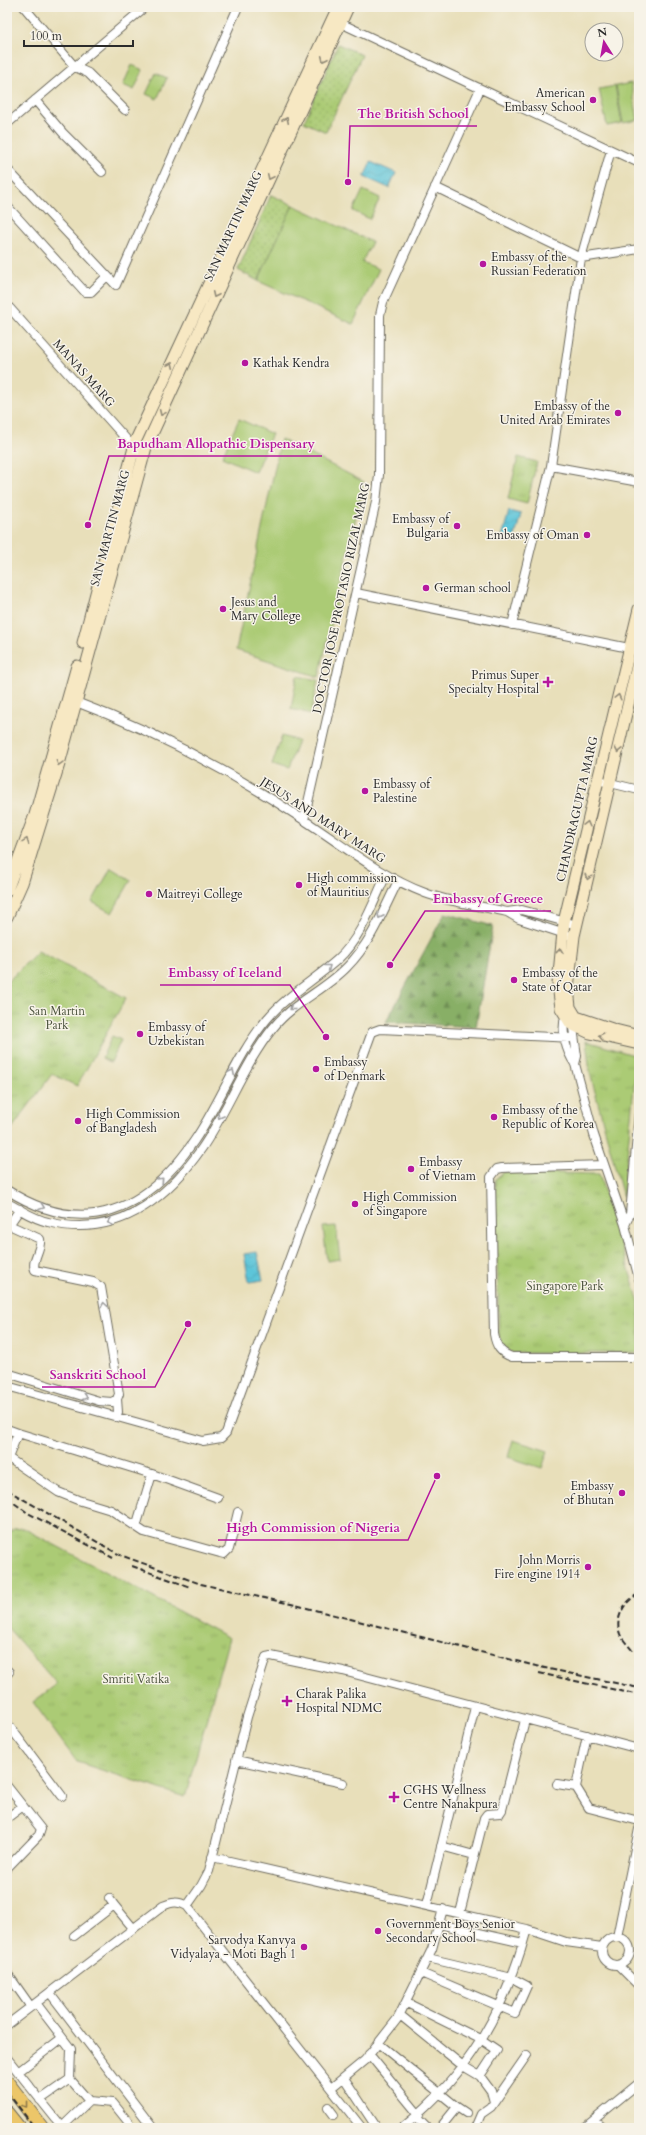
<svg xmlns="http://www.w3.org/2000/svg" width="646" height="2135" font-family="Cardo,serif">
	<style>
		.grass { fill: url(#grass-dots); stroke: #6b7b50 }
		.forest { fill: url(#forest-firs); stroke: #5a6d48 }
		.park { fill: url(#park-tufts); stroke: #6b7b50 }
		.garden { fill: #abcb74; stroke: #6b7b50 }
		.water { fill: url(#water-waves); stroke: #447882 }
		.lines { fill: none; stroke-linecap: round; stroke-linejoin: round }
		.street-casing { stroke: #6d6a5d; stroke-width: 10 }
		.secondary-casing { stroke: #6d6a5d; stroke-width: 13 }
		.primary-casing { stroke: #6d6a5d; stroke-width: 15 }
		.street { stroke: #fff; stroke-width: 8 }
		.secondary { stroke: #f7e8c3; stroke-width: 11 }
		.primary { stroke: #ecc669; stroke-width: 13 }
		.rail { stroke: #2b2b2b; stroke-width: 2; stroke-dasharray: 6 3; stroke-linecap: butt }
		.oneway { stroke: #918a77 }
		.oneway2 { stroke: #a0a0a0 }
		.oneway3 { stroke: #8c784a }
		.poi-dot { fill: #b5179e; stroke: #f7f3e8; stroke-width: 1.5 }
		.labels { text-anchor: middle; stroke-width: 3; stroke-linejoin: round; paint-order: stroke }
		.poi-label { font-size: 12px; fill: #2b2b2b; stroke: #f7f3e8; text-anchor: start }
		.street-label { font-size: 12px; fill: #2b2b2b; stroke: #f7f3e8 }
		.park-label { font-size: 12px; fill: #4b533d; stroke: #f7f3e8 }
		.leader { fill: none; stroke: #b5179e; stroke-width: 1.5 }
		.callout-dot { fill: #b5179e; stroke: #f7f3e8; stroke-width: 1.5 }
		.callout-label { font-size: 13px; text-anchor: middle; font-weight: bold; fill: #b5179e; stroke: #f7f3e8; stroke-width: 3; stroke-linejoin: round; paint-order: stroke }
	</style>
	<defs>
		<pattern id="grass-dots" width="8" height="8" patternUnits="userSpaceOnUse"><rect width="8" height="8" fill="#abcb74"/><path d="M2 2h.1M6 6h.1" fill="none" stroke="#93ae65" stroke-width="1.8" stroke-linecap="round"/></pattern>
		<pattern id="forest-firs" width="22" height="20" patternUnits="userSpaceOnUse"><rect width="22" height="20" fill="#88af66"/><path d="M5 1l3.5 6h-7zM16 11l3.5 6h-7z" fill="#6f8f54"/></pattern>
		<pattern id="park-tufts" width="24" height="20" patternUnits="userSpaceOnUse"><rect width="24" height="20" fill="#abcb74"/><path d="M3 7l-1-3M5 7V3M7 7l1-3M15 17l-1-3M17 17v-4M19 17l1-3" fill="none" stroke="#93ae65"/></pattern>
		<pattern id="water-waves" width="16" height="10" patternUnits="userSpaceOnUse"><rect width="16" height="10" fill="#5dc5d9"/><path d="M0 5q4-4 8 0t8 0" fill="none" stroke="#51a9ba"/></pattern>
	</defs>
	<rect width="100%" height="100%" fill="#f7f3e8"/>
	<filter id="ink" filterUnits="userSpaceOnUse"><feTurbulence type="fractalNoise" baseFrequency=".025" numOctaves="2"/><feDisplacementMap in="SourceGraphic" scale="8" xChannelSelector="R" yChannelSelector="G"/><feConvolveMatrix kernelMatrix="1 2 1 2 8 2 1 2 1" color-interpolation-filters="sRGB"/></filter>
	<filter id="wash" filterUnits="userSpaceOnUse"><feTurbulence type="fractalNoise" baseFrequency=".012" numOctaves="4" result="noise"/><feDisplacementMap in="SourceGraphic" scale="16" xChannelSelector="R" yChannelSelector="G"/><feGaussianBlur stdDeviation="0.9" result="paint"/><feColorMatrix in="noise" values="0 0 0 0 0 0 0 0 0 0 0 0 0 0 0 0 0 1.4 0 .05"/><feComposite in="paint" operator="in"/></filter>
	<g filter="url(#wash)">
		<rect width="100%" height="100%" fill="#e8dfba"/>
		<!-- grass -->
		<path class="grass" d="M338,44L362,55L326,132L304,122Z
			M271,195L293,205L258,281L238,270Z"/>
		<!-- forest -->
		<path class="forest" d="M445,913L493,926L476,1027L386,1022Z"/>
		<!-- park -->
		<path class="park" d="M518,457L537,462L527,504L508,499Z
			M38,951L126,998L77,1086L52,1074L7,1135V982Z
			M586,1041L637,1056L623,1197L590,1073Z
			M504,1172L599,1174L639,1302V1353H512L502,1345L499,1336L495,1179Z
			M23,1528L229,1638L185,1797L77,1762L33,1702L57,1684L7,1627V1534L14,1529Z"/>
		<!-- garden -->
		<path class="garden" d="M132,65L143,70L134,90L123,85Z
			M156,73L167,78L157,99L146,94Z
			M631,83L638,120L623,123L616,86Z
			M615,86L622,123L607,126L599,89Z
			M363,190L380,198L370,219L353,211Z
			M293,205L372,242L362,262L379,269L353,324L258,281Z
			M239,419L272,434L255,472L222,457Z
			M281,439L364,482L319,677L236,650Z
			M297,676L318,680L311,714L291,709Z
			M282,736L298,741L287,770L272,765Z
			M111,868L131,880L112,913L92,902Z
			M112,1036L121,1040L111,1062L102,1058Z
			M336,1226L340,1259L327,1261L323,1227Z
			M513,1440L548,1451L542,1468L508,1457Z"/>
		<!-- water -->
		<path class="water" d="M371,162L396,173L389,188L364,177Z
			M509,511L521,514L514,540L502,537Z
			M257,1252L263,1280L249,1282L244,1254Z"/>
	</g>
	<g filter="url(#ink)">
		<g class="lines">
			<defs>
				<path id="street" d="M24,7L75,67L88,73L125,110
					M336,21L639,163
					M35,100L63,133L102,172
					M7,124L145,7
					M7,169L116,285L238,7
					M435,187L581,258L639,249
					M7,206L85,292H91L107,276
					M7,305L143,458
					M551,466L639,482
					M356,593L639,650
					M512,625L551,466L581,258L611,150
					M71,700C152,730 232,772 304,820C344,846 380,876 425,893C448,902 482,906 507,912L519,919L568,935
					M598,780L639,790
					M304,820L376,502L379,475L380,315L383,302L480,89
					M507,912L522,910L577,925
					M566,1014C560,1030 566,1051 575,1064L594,1135L625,1225L639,1279
					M572,1021L577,1056L575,1064
					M604,1165L502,1168L497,1169L491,1177L494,1334C496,1346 500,1353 512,1357H639
					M7,1190C84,1239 146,1211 194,1141C221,1102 236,1056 267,1019C287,995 315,980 338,959C361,938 373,903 386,875
					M7,1203C20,1209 33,1219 48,1222C116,1239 165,1201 202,1148C228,1110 244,1064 273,1028C294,1002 325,990 347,967C371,943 383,911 398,881
					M7,1224L40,1239C42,1249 31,1260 35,1270L93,1282L101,1287L119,1394L117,1399L112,1402L99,1401L7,1373
					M9,1225L20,1209
					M625,1225L630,1214L639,1113
					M7,1386L203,1441L221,1438L226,1433L372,1032L380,1029L574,1038
					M116,1417L118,1412L117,1399
					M7,1429L18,1433L8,1458
					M18,1433L152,1474L136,1527
					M7,1457L58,1492L78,1500L111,1510L144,1532L220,1553L224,1554L229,1549L238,1512
					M152,1474L218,1498
					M7,1670L9,1672L7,1674
					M7,1723L62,1796
					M236,1760L343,1783
					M557,1784L576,1787L589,1808L639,1821
					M7,1786L41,1829L39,1835L7,1868
					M576,1787L587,1735
					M7,1818L23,1806
					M441,1846L474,1855
					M212,1857L527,1929L566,1942L602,1947
					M109,1898L114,1905
					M427,1905L475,1707
					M187,1906L201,1886L209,1871L247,1717L266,1657L271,1656L343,1671L639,1749
					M460,1913L484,1818L487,1814L500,1813L502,1810L525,1720
					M439,1924L523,1943
					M74,1936L114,1905L133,1928
					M602 1951a14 14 0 1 1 28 0a14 14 0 1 1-28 0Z
					M617,1937L639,1829
					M618,1965L639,1986
					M7,1973L31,2007
					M421,1973L515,2013L527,1986L512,1978L428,1958
					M50,1993L153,2128
					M36,2003L71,2049L70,2079L89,2101L113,2103L133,2128
					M400,2015L463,2066L480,2076L497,2050L482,2040L407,2003
					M7,2025L163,1906C172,1902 178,1901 187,1906L362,2128
					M378,2043L457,2107
					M369,2054L419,2115
					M7,2058L63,2128
					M18,2072L62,2038
					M480,2076L491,2091L494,2102
					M344,2078L377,2128
					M331,2088L365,2060L398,2018L432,1949L443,1909
					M40,2100L70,2079
					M328,2107L334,2115
					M416,2117L427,2128
					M600,2125L603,2128
					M62,2127L89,2101
					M402,2128C469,2074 505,2011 527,1929
					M440,2128L457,2107L466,2113
					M475,2128L481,2114L491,2107L527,2055
					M584,2128L639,2083"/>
				<path id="secondary" d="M639,609L564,922L558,984L561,1008L571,1024L590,1033L639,1044
					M83,643L136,440L338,7
					M639,658L574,936L568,988L570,1007L576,1017L615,1030L639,1036
					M7,890L35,815L77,666
					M7,917L22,883L59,764L146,447L348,7"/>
				<path id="primary" d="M7,2082L42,2128
					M7,2113L19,2128"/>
			</defs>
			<!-- street casing -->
			<use href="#street" class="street-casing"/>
			<!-- secondary casing -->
			<use href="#secondary" class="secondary-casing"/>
			<!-- primary casing -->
			<use href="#primary" class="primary-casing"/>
			<!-- street -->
			<use href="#street" class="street"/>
			<!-- secondary -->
			<use href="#secondary" class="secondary"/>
			<!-- primary -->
			<use href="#primary" class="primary"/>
			<!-- rail -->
			<path class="rail" d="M7,1490L120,1555L201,1584L291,1604L540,1667L639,1688
				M7,1498L28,1513L113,1558
				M132,1566L190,1587
				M639,1594C625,1600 614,1618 620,1634C622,1639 628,1645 632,1650L639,1651
				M539,1673L639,1695
				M7,2092L35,2128"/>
		</g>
		<!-- one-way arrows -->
		<defs><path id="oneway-chevron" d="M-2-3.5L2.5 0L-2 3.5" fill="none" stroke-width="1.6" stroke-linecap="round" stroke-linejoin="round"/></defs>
		<g class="oneway">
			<use href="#oneway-chevron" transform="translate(324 59) rotate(115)"/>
			<use href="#oneway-chevron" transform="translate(286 120) rotate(-65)"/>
			<use href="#oneway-chevron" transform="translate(270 177) rotate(115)"/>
			<use href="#oneway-chevron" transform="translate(215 295) rotate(115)"/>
			<use href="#oneway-chevron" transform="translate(171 365) rotate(-65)"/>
			<use href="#oneway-chevron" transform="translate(162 413) rotate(114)"/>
			<use href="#oneway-chevron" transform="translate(618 697) rotate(-76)"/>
			<use href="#oneway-chevron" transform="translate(618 750) rotate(102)"/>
			<use href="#oneway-chevron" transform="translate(59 763) rotate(106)"/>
			<use href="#oneway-chevron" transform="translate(587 824) rotate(-76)"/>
			<use href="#oneway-chevron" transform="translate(26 841) rotate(-69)"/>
			<use href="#oneway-chevron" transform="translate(588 877) rotate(104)"/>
			<use href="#oneway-chevron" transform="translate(560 951) rotate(-84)"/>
			<use href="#oneway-chevron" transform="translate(601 1036) rotate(-167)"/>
		</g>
		<g class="oneway2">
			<use href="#oneway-chevron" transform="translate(380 916) rotate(116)"/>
			<use href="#oneway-chevron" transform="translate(328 967) rotate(-38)"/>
			<use href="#oneway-chevron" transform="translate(292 1008) rotate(141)"/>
			<use href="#oneway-chevron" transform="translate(232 1072) rotate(-63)"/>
			<use href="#oneway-chevron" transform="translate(220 1116) rotate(119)"/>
			<use href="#oneway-chevron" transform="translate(161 1180) rotate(-46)"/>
			<use href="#oneway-chevron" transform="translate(42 1207) rotate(20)"/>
			<use href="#oneway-chevron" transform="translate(110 1222) rotate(165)"/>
			<use href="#oneway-chevron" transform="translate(104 1305) rotate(-99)"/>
			<use href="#oneway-chevron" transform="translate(85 1397) rotate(17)"/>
		</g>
		<use class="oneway3" href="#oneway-chevron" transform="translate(25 2105) rotate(52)"/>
	</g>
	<!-- markers -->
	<g class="poi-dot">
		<circle cx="593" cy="100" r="4"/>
		<circle cx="483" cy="264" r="4"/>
		<circle cx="245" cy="363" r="4"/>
		<circle cx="618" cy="413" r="4"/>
		<circle cx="457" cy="526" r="4"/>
		<circle cx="587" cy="535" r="4"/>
		<circle cx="426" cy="588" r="4"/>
		<circle cx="223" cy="609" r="4"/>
		<path d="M546 676h4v4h4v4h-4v4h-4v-4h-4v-4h4z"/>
		<circle cx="365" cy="791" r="4"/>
		<circle cx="299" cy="885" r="4"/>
		<circle cx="149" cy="894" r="4"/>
		<circle cx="514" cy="980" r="4"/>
		<circle cx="140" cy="1034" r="4"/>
		<circle cx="316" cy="1069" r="4"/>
		<circle cx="494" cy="1117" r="4"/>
		<circle cx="78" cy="1121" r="4"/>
		<circle cx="411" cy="1169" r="4"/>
		<circle cx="355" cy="1204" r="4"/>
		<circle cx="622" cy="1493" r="4"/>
		<circle cx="588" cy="1567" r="4"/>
		<path d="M285 1695h4v4h4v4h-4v4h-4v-4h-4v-4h4z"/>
		<path d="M392 1791h4v4h4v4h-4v4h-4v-4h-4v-4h4z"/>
		<circle cx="378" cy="1931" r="4"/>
		<circle cx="304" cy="1947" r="4"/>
	</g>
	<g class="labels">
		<!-- poi labels -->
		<g class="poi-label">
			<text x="585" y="97" text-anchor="end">American<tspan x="585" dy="14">Embassy School</tspan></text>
			<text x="491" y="261">Embassy of the<tspan x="491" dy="14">Russian Federation</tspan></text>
			<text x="253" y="367">Kathak Kendra</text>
			<text x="610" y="410" text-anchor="end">Embassy of the<tspan x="610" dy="14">United Arab Emirates</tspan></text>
			<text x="449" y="523" text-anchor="end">Embassy of<tspan x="449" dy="14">Bulgaria</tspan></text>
			<text x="579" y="539" text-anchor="end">Embassy of Oman</text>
			<text x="434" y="592">German school</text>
			<text x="231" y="606">Jesus and<tspan x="231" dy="14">Mary College</tspan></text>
			<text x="539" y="679" text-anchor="end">Primus Super<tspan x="539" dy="14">Specialty Hospital</tspan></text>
			<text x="373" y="788">Embassy of<tspan x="373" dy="14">Palestine</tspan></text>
			<text x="307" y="882">High commission<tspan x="307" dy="14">of Mauritius</tspan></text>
			<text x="157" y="898">Maitreyi College</text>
			<text x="522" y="977">Embassy of the<tspan x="522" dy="14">State of Qatar</tspan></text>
			<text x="148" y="1031">Embassy of<tspan x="148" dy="14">Uzbekistan</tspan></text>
			<text x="324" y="1066">Embassy<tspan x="324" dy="14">of Denmark</tspan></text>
			<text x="502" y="1114">Embassy of the<tspan x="502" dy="14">Republic of Korea</tspan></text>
			<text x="86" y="1118">High Commission<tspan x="86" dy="14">of Bangladesh</tspan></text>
			<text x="419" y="1166">Embassy<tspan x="419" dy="14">of Vietnam</tspan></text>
			<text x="363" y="1201">High Commission<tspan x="363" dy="14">of Singapore</tspan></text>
			<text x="614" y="1490" text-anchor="end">Embassy<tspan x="614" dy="14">of Bhutan</tspan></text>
			<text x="580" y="1564" text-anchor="end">John Morris<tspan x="580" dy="14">Fire engine 1914</tspan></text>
			<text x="296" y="1698">Charak Palika<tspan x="296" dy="14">Hospital NDMC</tspan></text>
			<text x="403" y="1794">CGHS Wellness<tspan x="403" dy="14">Centre Nanakpura</tspan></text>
			<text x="386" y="1928">Government Boys Senior<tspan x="386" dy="14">Secondary School</tspan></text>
			<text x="296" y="1944" text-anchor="end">Sarvodya Kanvya<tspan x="296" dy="14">Vidyalaya - Moti Bagh 1</tspan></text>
		</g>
		<!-- street labels -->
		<g class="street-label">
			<text transform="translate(233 226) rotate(-65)" y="4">SAN MARTIN MARG</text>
			<text transform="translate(84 373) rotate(48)" y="4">MANAS MARG</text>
			<text transform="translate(110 528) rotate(-75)" y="4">SAN MARTIN MARG</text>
			<text transform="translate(341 598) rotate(-78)" y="4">DOCTOR JOSE PROTASIO RIZAL MARG</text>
			<text transform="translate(577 809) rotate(-77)" y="4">CHANDRAGUPTA MARG</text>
			<text transform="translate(323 820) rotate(33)" y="4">JESUS AND MARY MARG</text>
		</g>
		<!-- park labels -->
		<g class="park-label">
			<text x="57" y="1015">San Martin<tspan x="57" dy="14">Park</tspan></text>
			<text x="565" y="1290">Singapore Park</text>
			<text x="136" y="1683">Smriti Vatika</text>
		</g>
	</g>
	<!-- callouts -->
	<path class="leader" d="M348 182L350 126H477M88 525L109 456H322M390 965L425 911H551M326 1037L290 985H160M188 1324L155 1387H42M437 1476L408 1540H218"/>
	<g class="callout-dot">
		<circle cx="348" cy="182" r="4"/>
		<circle cx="88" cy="525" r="4"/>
		<circle cx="390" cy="965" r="4"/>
		<circle cx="326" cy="1037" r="4"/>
		<circle cx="188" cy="1324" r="4"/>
		<circle cx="437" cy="1476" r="4"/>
	</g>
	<g class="callout-label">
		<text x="413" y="118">The British School</text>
		<text x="216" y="448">Bapudham Allopathic Dispensary</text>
		<text x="488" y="903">Embassy of Greece</text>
		<text x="225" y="977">Embassy of Iceland</text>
		<text x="98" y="1379">Sanskriti School</text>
		<text x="313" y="1532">High Commission of Nigeria</text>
	</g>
	<!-- margin -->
	<rect width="646" height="2135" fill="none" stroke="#f7f3e8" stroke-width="24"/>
	<!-- north arrow -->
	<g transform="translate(604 42) rotate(349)"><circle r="19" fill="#f7f3e8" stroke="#a5a39c"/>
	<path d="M0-3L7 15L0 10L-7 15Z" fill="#b5179e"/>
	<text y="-6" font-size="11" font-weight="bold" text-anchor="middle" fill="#2b2b2b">N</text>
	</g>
	<!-- scale -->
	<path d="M24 40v6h109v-6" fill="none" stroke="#2b2b2b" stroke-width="2"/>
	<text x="30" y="40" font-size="12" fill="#2b2b2b" stroke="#f7f3e8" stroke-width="3" paint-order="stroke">100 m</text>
</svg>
